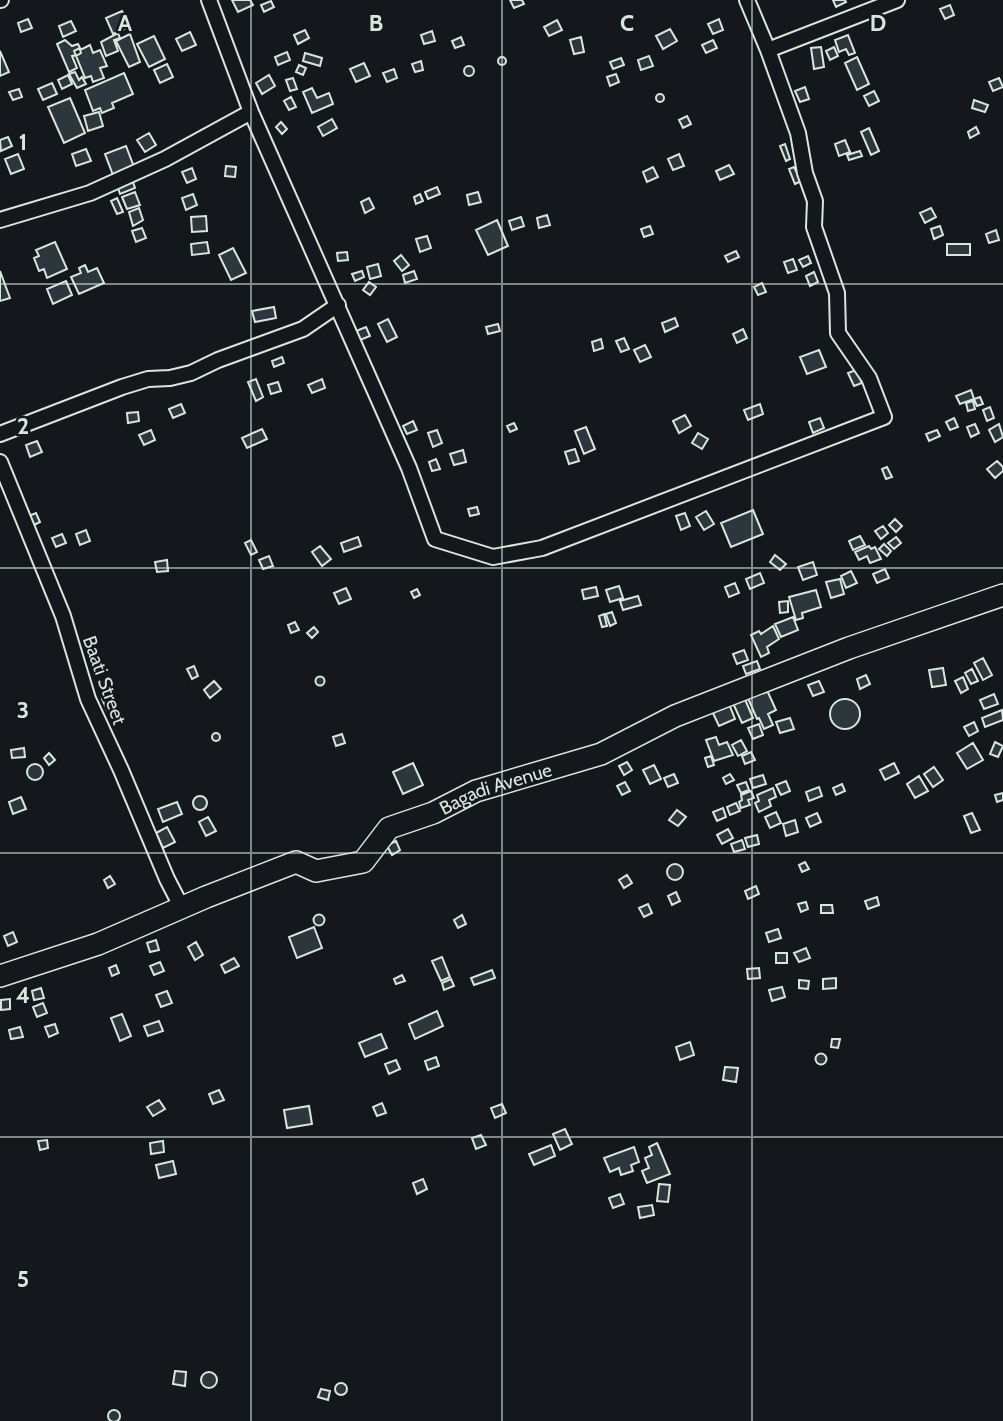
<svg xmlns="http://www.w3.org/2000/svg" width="1003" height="1421" font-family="Cabin,sans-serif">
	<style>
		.building { fill: #2c363c; stroke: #d8e6dc; stroke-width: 2 }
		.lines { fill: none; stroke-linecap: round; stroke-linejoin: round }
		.street-casing { stroke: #d8e6dc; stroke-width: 18 }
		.secondary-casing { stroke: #d8e6dc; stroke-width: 24 }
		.street { stroke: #14181c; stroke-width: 14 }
		.secondary { stroke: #14181c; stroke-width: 21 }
		.grid { fill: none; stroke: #d8e6dc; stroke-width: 2; stroke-opacity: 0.55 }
		.labels { text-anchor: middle; stroke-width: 5; stroke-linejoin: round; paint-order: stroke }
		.street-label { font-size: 19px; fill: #d8e6dc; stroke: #14181c }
		.grid-label { font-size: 23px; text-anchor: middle; font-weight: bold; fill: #d8e6dc; stroke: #14181c; stroke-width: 5; stroke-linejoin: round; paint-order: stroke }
	</style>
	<rect width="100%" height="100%" fill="#14181c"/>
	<!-- building -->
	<path class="building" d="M232,0H250L253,5L238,12Z
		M510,0H522L524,4L514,8Z
		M833,0H845L846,2L836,7Z
		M271,1L274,7L264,12L261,5Z
		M950,5L954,15L945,19L940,9Z
		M122,11L129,27L113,34L106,18Z
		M28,19L32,28L21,32L18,23Z
		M719,19L723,30L713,34L708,24Z
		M557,20L562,30L549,36L544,27Z
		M71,21L76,31L63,37L59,26Z
		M670,29L677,41L663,49L656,36Z
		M305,30L309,38L298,44L294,35Z
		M432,31L435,41L424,44L421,35Z
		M190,32L196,45L182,51L176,39Z
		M118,33L120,38L114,40L118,51L106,56L101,42Z
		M130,34L140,62L129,67L116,41Z
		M848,35L855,53L849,55L846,49L839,52L835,40Z
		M154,36L165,59L149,67L137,44Z
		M461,37L464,45L455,48L452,41Z
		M581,37L584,52L574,54L570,40Z
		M65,40L72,46L78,44L80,48L74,51L76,55L72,56L77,68L69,72L57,44Z
		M713,40L717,48L706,53L702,45Z
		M90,45L93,53L100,50L107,66L100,68L104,78L93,82L91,76L85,78L76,56L81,53L80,50Z
		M821,47L824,67L814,69L811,48Z
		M834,47L838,56L830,60L826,51Z
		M0,51L9,72L0,76Z
		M287,52L290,60L278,65L275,57Z
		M305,53L322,58L320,66L303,61Z
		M649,56L653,66L641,70L638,60Z
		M857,57L869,84L857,90L845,63Z
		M498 61a4 4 0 1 1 8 0a4 4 0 1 1-8 0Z
		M621,58L624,65L613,69L610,62Z
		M421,61L423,70L415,72L412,64Z
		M364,63L370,76L356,82L350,69Z
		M167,64L173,77L160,83L154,70Z
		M299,65L306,68L303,75L296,72Z
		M464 71a5 5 0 1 1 10 0a5 5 0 1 1-10 0Z
		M394,69L397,78L387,82L383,73Z
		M75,72L79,80L82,77L86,84L77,88L69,74Z
		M124,73L133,94L112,103L114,108L102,113L100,108L93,111L85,90Z
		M616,74L619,82L610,86L607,77Z
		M68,75L72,84L62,89L58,80Z
		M269,75L275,86L262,94L256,83Z
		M293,78L297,89L290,91L286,80Z
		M999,78L1003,87L993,91L989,82Z
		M52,83L57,94L43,100L38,89Z
		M805,87L809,99L800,102L795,91Z
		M312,88L317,98L329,93L333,104L312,113L303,92Z
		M19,89L22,97L13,100L9,92Z
		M874,91L879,101L869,106L864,96Z
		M656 98a4 4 0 1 1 8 0a4 4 0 1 1-8 0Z
		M291,97L296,107L289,110L284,101Z
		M70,98L85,133L64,143L48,107Z
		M974,100L988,105L985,112L972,108Z
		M99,112L103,126L88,131L84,116Z
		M687,116L691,124L683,128L679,120Z
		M332,119L337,128L323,136L318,127Z
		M281,122L287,129L282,134L276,127Z
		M976,127L979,133L970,138L968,132Z
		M869,128L879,151L871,155L861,132Z
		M149,133L156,145L145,152L137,140Z
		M8,137L12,146L1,151L0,140Z
		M845,140L850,152L839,156L835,144Z
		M785,144L790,159L786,161L780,146Z
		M126,146L134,167L113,175L105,154Z
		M86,149L91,161L76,166L72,154Z
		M860,151L862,156L849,160L847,155Z
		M18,154L24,169L11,174L5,159Z
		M679,154L684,166L673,170L668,159Z
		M729,165L734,174L720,180L716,171Z
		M226,166L236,167L235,177L225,176Z
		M653,167L658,177L647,182L643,172Z
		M794,167L801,181L795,184L789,169Z
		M192,168L196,179L187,183L182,172Z
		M132,179L135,188L120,194L117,185Z
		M437,187L440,194L428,199L425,192Z
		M135,192L140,205L127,209L122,197Z
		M478,192L481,202L469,205L467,195Z
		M193,194L197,205L186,210L182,198Z
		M420,194L423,201L416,204L414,197Z
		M117,198L123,212L117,214L111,201Z
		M369,198L374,208L365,213L361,202Z
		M139,208L143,220L133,226L129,212Z
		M931,208L936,217L925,223L920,213Z
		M547,215L550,225L539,228L537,218Z
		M206,216L207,231L192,232L191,217Z
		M521,217L524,226L512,230L509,221Z
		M497,220L508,246L488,255L476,230Z
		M650,226L653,234L644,237L641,229Z
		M940,226L943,235L934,239L931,229Z
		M142,228L146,238L136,242L132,231Z
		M996,230L999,240L989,243L986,234Z
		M427,236L431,248L420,252L416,239Z
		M55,242L67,269L47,278L44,269L39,271L34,258L39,256L36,250Z
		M207,242L209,253L192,255L191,244Z
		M947,244H970V255H947Z
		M233,248L246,273L231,280L219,255Z
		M736,251L739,257L728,262L725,256Z
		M347,252L348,260L338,261L337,253Z
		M401,255L409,265L402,271L394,261Z
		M808,256L811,263L803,267L799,260Z
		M793,259L797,270L788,273L784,262Z
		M378,264L381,276L370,279L367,267Z
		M85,265L88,272L97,268L104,283L79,294L71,277L81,273L79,268Z
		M0,271L10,298L0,301Z
		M362,271L364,277L355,281L352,274Z
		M414,271L417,279L405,283L403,275Z
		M814,272L818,282L810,286L806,276Z
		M66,281L72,295L53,304L47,289Z
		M369,282L376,287L370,295L363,290Z
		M762,283L766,292L758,295L754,287Z
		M274,307L276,318L255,322L252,311Z
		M675,318L678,326L665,332L662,323Z
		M388,319L397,337L387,342L378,324Z
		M498,324L500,331L488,334L486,327Z
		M366,327L370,336L360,340L356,331Z
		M743,329L747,338L737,343L733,334Z
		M624,338L629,349L621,352L616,341Z
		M601,339L603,348L594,351L592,342Z
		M645,345L651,357L640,362L634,350Z
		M819,350L826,367L807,374L800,357Z
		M282,357L284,363L274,367L272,361Z
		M856,370L862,383L854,386L848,373Z
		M256,379L263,397L256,401L248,382Z
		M322,379L325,388L312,393L308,385Z
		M278,382L281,391L271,394L268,385Z
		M971,390L974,399L960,404L956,396Z
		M980,397L983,404L977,406L974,399Z
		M973,401L975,409L968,411L966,403Z
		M181,404L185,413L173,418L169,409Z
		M760,404L763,414L748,420L744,410Z
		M990,407L994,418L987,421L983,410Z
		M138,412L139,421L128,423L127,413Z
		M685,415L691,426L679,433L673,421Z
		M820,418L824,428L813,433L809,422Z
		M954,418L958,427L950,430L946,422Z
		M413,421L417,430L407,434L403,426Z
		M514,423L517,429L510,432L507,426Z
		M975,424L979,433L971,437L967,427Z
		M999,424L1003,437L995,442L989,430Z
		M586,427L595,449L584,454L575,431Z
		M262,429L267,439L247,448L242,438Z
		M151,430L155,440L144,445L139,435Z
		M437,430L442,443L433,447L428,433Z
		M937,430L940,436L929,441L926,434Z
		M698,433L708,439L702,449L692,443Z
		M37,441L42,452L30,457L26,445Z
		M575,449L579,461L569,464L565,452Z
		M463,450L466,462L454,465L450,454Z
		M436,459L440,469L432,471L429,462Z
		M997,461L1003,467V471L995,478L987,469Z
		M887,467L892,477L886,479L882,469Z
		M477,507L479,514L470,516L468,509Z
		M753,510L763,534L731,547L721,523Z
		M706,511L714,524L704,530L696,517Z
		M36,513L40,522L30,527L26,517Z
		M685,513L690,526L681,530L676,516Z
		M895,519L902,526L896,532L889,525Z
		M883,526L888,533L881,539L875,531Z
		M86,530L90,541L80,545L76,534Z
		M62,534L66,543L56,547L52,538Z
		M860,536L865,545L853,550L849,541Z
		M358,537L361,546L344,552L341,543Z
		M896,537L901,543L894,549L888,543Z
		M251,540L257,552L251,555L245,543Z
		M884,544L891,551L887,556L879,549Z
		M320,546L331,559L322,566L312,552Z
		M869,546L871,549L875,547L881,559L870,563L867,556L859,560L855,552Z
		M775,555L786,564L780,570L770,562Z
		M269,556L273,566L263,569L259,560Z
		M167,560L168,571L157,572L155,562Z
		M813,562L817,575L803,580L798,567Z
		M885,569L889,578L877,583L873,574Z
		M851,571L857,583L846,588L841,576Z
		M760,573L764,583L750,589L746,579Z
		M840,579L844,594L831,598L826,582Z
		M735,583L739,593L729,597L725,587Z
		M619,586L623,598L610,602L606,590Z
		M596,587L598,596L584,599L582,590Z
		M346,588L351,599L339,604L334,593Z
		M417,589L420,595L414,598L411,592Z
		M816,590L821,607L802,613L803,618L796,620L789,597Z
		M638,596L641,605L623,610L620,601Z
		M788,601V612L780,613L779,602Z
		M612,612L616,623L610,626L606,614Z
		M604,614L607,626L602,627L599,616Z
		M793,617L798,630L781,637L775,624Z
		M295,622L299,630L291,633L288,625Z
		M773,626L779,639L767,647L769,653L761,657L751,635L759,631L761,634Z
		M314,627L318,632L312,638L307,633Z
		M744,650L748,660L737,664L733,654Z
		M983,658L992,675L983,680L974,663Z
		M757,661L760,669L746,674L743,666Z
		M194,666L198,676L192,679L187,669Z
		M943,668L946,685L932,687L929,670Z
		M972,669L978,681L971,684L965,673Z
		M866,675L870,684L860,689L857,679Z
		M315.5 681a4.5 4.5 0 1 1 9 0a4.5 4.5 0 1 1-9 0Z
		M963,677L968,689L961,693L955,681Z
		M214,681L221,689L210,698L204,690Z
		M819,681L824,692L813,696L808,685Z
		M766,688L776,710L768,714L773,725L764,729L759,718L757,719L747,696Z
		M994,694L998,704L984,709L980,700Z
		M108,696L113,707L107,710L102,699Z
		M744,697L753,718L742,723L732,701Z
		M830 714a15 15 0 1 1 30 0a15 15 0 1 1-30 0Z
		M729,704L735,719L719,726L712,711Z
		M1002,710L1003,720L985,727L982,718Z
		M790,718L794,729L780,733L776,722Z
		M974,722L978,731L969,736L964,727Z
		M759,724L763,735L753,739L748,728Z
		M212 737a4 4 0 1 1 8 0a4 4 0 1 1-8 0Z
		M342,734L345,743L336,746L333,737Z
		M716,737L719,745L727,742L733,755L714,761L706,740Z
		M741,740L747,751L738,756L732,745Z
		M995,742L1003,746L998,757L990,754Z
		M973,743L983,760L967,769L957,753Z
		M24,748L25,757L12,758L11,750Z
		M751,752L755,760L745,764L742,756Z
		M49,753L55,760L49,765L44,758Z
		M711,756L714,765L708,767L705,758Z
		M627,762L632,770L624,775L619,766Z
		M413,763L423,785L403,794L393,772Z
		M894,763L899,773L885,780L880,770Z
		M27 772a8 8 0 1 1 16 0a8 8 0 1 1-16 0Z
		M654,765L661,779L650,784L643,770Z
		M934,767L943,780L933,787L924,774Z
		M674,774L678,783L668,787L664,778Z
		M730,774L734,780L726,784L723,778Z
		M763,775L766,784L753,788L750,779Z
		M919,776L928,791L915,798L907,784Z
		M786,781L790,791L781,795L776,785Z
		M625,782L630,791L622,795L617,786Z
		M746,782L749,790L741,793L737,785Z
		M842,784L845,791L836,795L833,788Z
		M819,787L822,796L809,801L806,792Z
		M773,788L776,797L769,800L771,806L759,812L755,803L759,801L757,795Z
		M751,791L754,798L748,800L750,805L741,808L739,802L742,800L741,795Z
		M1003,793V800L997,802L995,795Z
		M193 803a7 7 0 1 1 14 0a7 7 0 1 1-14 0Z
		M21,797L26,809L13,814L9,802Z
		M177,802L182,814L163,822L158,809Z
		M736,803L740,811L730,815L727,807Z
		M723,808L726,817L717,821L713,812Z
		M677,810L686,817L678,826L669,820Z
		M776,812L781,823L770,828L765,817Z
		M817,813L821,822L810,827L806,818Z
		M972,813L980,830L971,833L964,816Z
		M208,817L216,831L206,836L199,822Z
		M795,820L798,832L786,836L783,824Z
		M167,827L175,842L163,848L156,833Z
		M728,829L733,838L722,844L717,835Z
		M757,835L759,844L748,847L745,838Z
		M742,840L745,849L734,852L731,844Z
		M396,841L400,850L392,855L387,846Z
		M805,862L809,869L802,872L799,865Z
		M667 872a8 8 0 1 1 16 0a8 8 0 1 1-16 0Z
		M627,875L632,883L624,888L619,880Z
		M110,876L115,884L108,888L104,880Z
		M756,886L759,894L748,899L745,891Z
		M676,892L680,901L672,905L668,896Z
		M877,897L879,905L868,909L865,901Z
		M806,902L808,909L801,912L798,904Z
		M648,904L652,913L644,917L639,908Z
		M821,905H832L833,913H821Z
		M313.5 920a5.5 5.5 0 1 1 11 0a5.5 5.5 0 1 1-11 0Z
		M462,915L466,924L458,928L454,920Z
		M314,927L322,948L297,958L289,937Z
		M778,929L781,938L769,942L766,933Z
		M13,932L17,942L8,946L4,936Z
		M156,940L159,950L150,952L147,943Z
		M196,942L203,955L195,960L188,947Z
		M806,948L810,958L799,962L794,953Z
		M776,953H787V963H776Z
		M442,957L450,977L441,981L432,961Z
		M234,958L239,966L225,973L221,965Z
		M160,962L164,971L154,975L150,966Z
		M116,965L119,973L112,976L109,968Z
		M759,968L760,978L748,979L747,969Z
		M492,970L495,978L474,985L471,978Z
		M402,975L405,981L396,984L394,979Z
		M836,978V988L823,989V979Z
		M451,979L454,986L444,990L442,983Z
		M799,980L809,981L808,989L799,988Z
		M782,987L785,997L772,1001L769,990Z
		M41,988L44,998L34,1000L32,991Z
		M167,991L172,1003L161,1007L156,995Z
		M10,999V1009L1,1010V1000Z
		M43,1003L47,1013L37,1017L33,1007Z
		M437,1011L443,1026L415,1039L409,1024Z
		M122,1014L131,1036L120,1041L111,1018Z
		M159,1021L163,1031L148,1036L144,1026Z
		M55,1024L58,1033L49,1037L45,1027Z
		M20,1027L23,1037L11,1039L9,1030Z
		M381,1034L387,1048L365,1057L359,1043Z
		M832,1039H840L838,1048L831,1047Z
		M690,1042L694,1055L680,1060L676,1047Z
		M815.5 1059a5.5 5.5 0 1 1 11 0a5.5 5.5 0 1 1-11 0Z
		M436,1057L439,1066L428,1070L425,1061Z
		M396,1060L400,1069L389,1074L385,1064Z
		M725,1067L738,1068L736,1082L723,1080Z
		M219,1090L224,1100L213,1104L209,1094Z
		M159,1100L165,1109L153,1116L147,1107Z
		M382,1103L386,1113L377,1116L373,1107Z
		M502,1104L506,1113L495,1118L491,1108Z
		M309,1106L312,1124L287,1128L284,1110Z
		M565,1129L572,1144L560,1150L553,1134Z
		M481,1135L486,1145L476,1149L472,1138Z
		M47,1140L48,1148L40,1150L38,1141Z
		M163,1141L164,1152L151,1154L150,1143Z
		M657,1143L670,1174L647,1183L642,1171L649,1168L645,1158L652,1155L649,1147Z
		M551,1145L555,1156L534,1165L529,1154Z
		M634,1147L639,1162L631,1165L633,1171L621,1175L619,1168L610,1172L604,1158Z
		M173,1161L176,1174L159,1178L156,1165Z
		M423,1179L427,1189L417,1194L413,1183Z
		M659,1184L670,1185L668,1202L657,1201Z
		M620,1194L624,1204L613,1208L609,1198Z
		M652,1205L654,1215L640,1218L638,1207Z
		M175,1371L186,1372L185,1386L173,1384Z
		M201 1380a8 8 0 1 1 16 0a8 8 0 1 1-16 0Z
		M335 1389a6 6 0 1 1 12 0a6 6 0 1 1-12 0Z
		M321,1389L330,1391L328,1400L318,1397Z
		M108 1416a6 6 0 1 1 12 0a6 6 0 1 1-12 0Z"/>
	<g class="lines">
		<defs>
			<path id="street" d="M0,0H1
				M209,0L251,112L409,468L435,539L493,557L542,548L884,417L869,378L838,333L837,293L814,227L815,201L805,173L798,133L768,50
				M747,0L768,50L897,0
				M0,220L90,193L165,159L251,112
				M0,434L122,387L148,379L170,378L191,373L218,360L303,329L338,305
				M0,462L63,616L88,699L121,770L167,879L182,908"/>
			<g id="secondary">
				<path id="s1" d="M0,976L98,944L206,897L296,862L316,871L363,862L389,828L433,813L476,791L601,754L675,716L849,648L1003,595"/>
			</g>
		</defs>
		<!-- street casing -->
		<use href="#street" class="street-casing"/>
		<!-- secondary casing -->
		<use href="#secondary" class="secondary-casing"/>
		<!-- street -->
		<use href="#street" class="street"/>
		<!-- secondary -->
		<use href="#secondary" class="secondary"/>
	</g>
	<!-- grid -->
	<path class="grid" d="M251,0V1421M502,0V1421M752,0V1421M0,284H1003M0,568H1003M0,853H1003M0,1137H1003"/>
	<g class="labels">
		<!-- street labels -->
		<g class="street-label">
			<text transform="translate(105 680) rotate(70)" y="7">Baati Street</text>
			<text dy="7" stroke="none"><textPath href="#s1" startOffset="544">Bagadi Avenue</textPath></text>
		</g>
	</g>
	<g class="grid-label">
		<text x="125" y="31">A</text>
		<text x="376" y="31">B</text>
		<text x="627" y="31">C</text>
		<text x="878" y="31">D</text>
		<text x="23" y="150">1</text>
		<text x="23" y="434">2</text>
		<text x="23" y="718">3</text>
		<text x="23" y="1003">4</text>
		<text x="23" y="1287">5</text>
	</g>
</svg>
